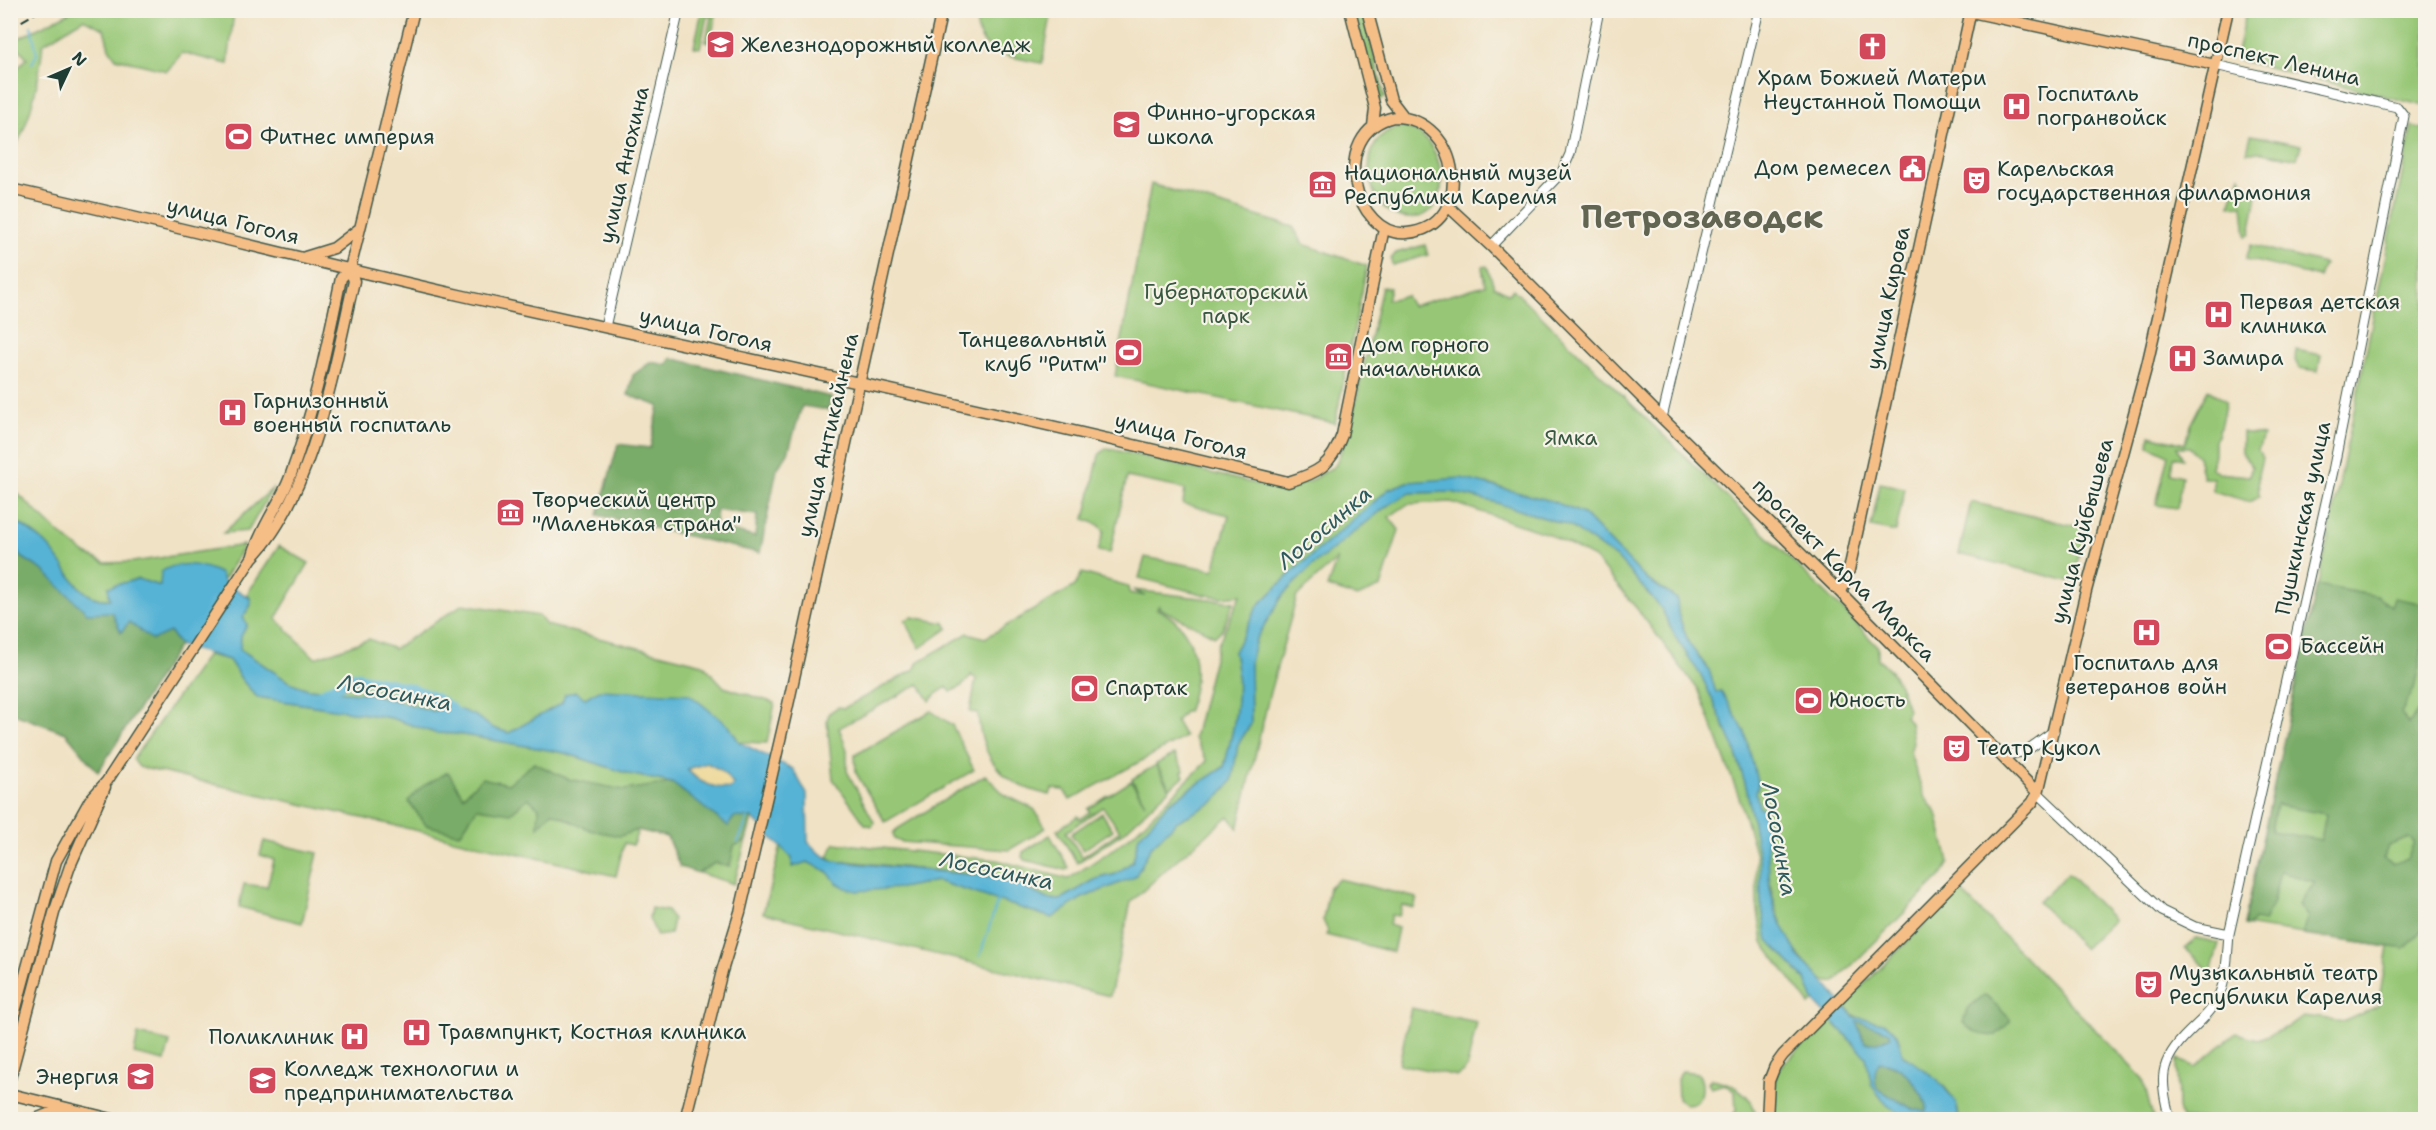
<svg xmlns="http://www.w3.org/2000/svg" width="2436" height="1130" font-family="'Shantell Sans',sans-serif">
	<style>
		.green { fill: #97c776; stroke: #5b8255; stroke-width: 1.5; fill-rule: evenodd }
		.forest { fill: #79ac67; stroke: #4c744e; stroke-width: 1.5; fill-rule: evenodd }
		.sand { fill: #eeda9e; stroke: #868c69; stroke-width: 1.5 }
		.water { fill: #57b3d5; stroke: #3b7884; stroke-width: 1.5; fill-rule: evenodd }
		.lines { fill: none; stroke-linecap: round; stroke-linejoin: round }
		.stream { stroke: #57b3d5; stroke-width: 2 }
		.river { stroke: #57b3d5; stroke-width: 12 }
		.minor-casing { stroke: #3e564a; stroke-width: 11 }
		.major-casing { stroke: #3e564a; stroke-width: 13 }
		.minor { stroke: #fff; stroke-width: 9 }
		.major { stroke: #f6be87; stroke-width: 10 }
		.rail { stroke: #1f3d34; stroke-width: 2; stroke-dasharray: 9 4.5; stroke-linecap: butt }
		.labels { text-anchor: middle; stroke-width: 4.5; stroke-linejoin: round; paint-order: stroke }
		.poi-label { font-size: 21px; fill: #1f3d34; stroke: #f7f3e8; text-anchor: start }
		.street-label { font-size: 21px; fill: #1f3d34; stroke: #f7f3e8 }
		.park-label { font-size: 21px; fill: #375941; stroke: #f7f3e8 }
		.water-label { font-size: 22px; font-style: italic; fill: #2d5a5c; stroke: #f7f3e8 }
		.town-label { font-size: 33px; font-weight: bold; fill: #626552; stroke: #f7f3e8 }
	</style>
	<rect width="100%" height="100%" fill="#f7f3e8"/>
	<filter id="ink" filterUnits="userSpaceOnUse"><feTurbulence type="fractalNoise" baseFrequency=".0167" numOctaves="2"/><feDisplacementMap in="SourceGraphic" scale="12" xChannelSelector="R" yChannelSelector="G"/><feConvolveMatrix kernelMatrix="1 2 1 2 8 2 1 2 1" color-interpolation-filters="sRGB"/></filter>
	<filter id="wash" filterUnits="userSpaceOnUse"><feTurbulence type="fractalNoise" baseFrequency=".008" numOctaves="4" result="noise"/><feDisplacementMap in="SourceGraphic" scale="24" xChannelSelector="R" yChannelSelector="G"/><feGaussianBlur stdDeviation="1.35" result="paint"/><feColorMatrix in="noise" values="0 0 0 0 0 0 0 0 0 0 0 0 0 0 0 0 0 1.4 0 .05"/><feComposite in="paint" operator="in"/></filter>
	<g filter="url(#wash)">
		<rect width="100%" height="100%" fill="#f0e2c5"/>
		<!-- green -->
		<path class="green" d="M2246,10L2425,11V106L2243,61L2236,57Z
			M72,11H234L228,64L182,53L167,71L116,58L109,48L104,29L83,19L43,44C39,81 31,123 11,155V76L27,58L13,41Z
			M702,11H717L710,42L706,41L711,17L707,16L700,48L694,47Z
			M978,11H1052L1042,63C1011,57 969,54 978,11Z
			M1354,11H1362L1385,98L1379,100Z
			M2412,126L2425,129V1119H2181L2178,1108L2177,1059L2195,1067L2236,1033L2258,1039L2288,1027L2303,1016L2345,1021L2378,1006L2388,947L2244,925L2329,534Z
			M1402,127C1447,132 1459,219 1409,218C1362,217 1353,132 1402,127Z
			M2251,135L2301,145L2297,159L2263,152H2247Z
			M2240,176L2246,190L2257,195L2250,234L2246,237L2243,205L2230,206Z
			M1151,184L1293,227L1303,244L1367,266L1335,423L1115,376Z
			M1425,245L1428,255L1392,265L1391,259L1396,253Z
			M2251,245L2324,264L2319,277L2246,259Z
			M1487,266L1494,286L1509,294L1513,289L1847,614L1878,647V659C1895,670 1902,691 1908,710L1905,716L1910,723L1913,742L1910,753L1924,796L1937,813L1949,862L1943,874L1835,982C1824,984 1819,977 1812,970C1765,924 1768,854 1756,793L1758,785L1720,691L1716,693L1709,670L1689,644L1678,614L1677,599L1646,579L1583,514L1489,484L1408,482L1389,489L1291,573L1258,606L1234,652C1243,691 1234,729 1224,767L1169,803L1139,836L1133,861L1116,874L1096,879L1060,900L1047,899L1005,878L847,861L838,863L828,857L835,843L997,860L1068,879L1116,847L1135,832L1207,761L1194,738L1217,646L1241,595L1221,597L1206,595L1139,578L1145,557L1214,570L1229,515L1183,504L1185,489L1127,477L1110,553L1098,551L1104,531L1099,525L1085,519L1099,455L1107,448L1273,488L1308,482L1335,466L1349,431L1382,287L1390,288L1387,300L1406,296L1412,306L1485,285L1482,267Z
			M2296,350L2321,355L2318,371L2299,368L2295,360Z
			M2208,390L2226,401L2218,436L2214,440V454L2211,468L2218,473L2249,476L2252,467L2242,452V432L2263,436L2258,450L2262,458L2258,475L2259,497L2250,502L2213,491V478H2203L2198,457L2189,447H2177L2183,459L2173,457L2171,473L2182,476L2177,508L2156,505L2168,455L2149,446L2150,435L2185,444L2190,425Z
			M1880,483L1905,488L1896,532L1871,527Z
			M273,488L248,531L223,533Z
			M11,491L16,492L59,533L86,554L105,563L133,562L244,545L223,581L160,586L138,579L108,587L110,599C78,603 65,562 45,543C35,534 22,525 11,518Z
			M1452,492L1494,502L1570,526L1619,560L1661,608L1676,638L1702,677L1734,747L1747,790L1760,863L1761,903L1768,940L1806,980L1814,1001L1810,1005L1763,943L1757,904L1756,855L1739,797L1699,691L1638,610L1594,558L1548,534L1451,502L1408,504L1389,517L1399,530L1381,587L1357,597L1327,587L1337,559L1297,596L1270,692L1238,829L1229,816L1174,862L1131,902L1110,996L763,913L781,846L792,858V867L807,862L827,871L837,883L900,888L937,881L1052,918L1082,898L1135,877L1151,847L1176,822L1214,802L1232,781L1238,744L1251,724L1250,662L1256,639L1283,594L1313,565L1387,506L1409,493Z
			M1971,502L2085,528L2073,582L1959,554Z
			M279,546L309,563L276,618L315,658L369,639L394,649L463,604L539,616L546,625L703,664L724,687L775,703L767,743L739,742L729,726L585,698L562,703L509,733L493,728L474,715L445,707L433,711L372,694L308,689L289,682L240,649L241,636L247,625L243,617L250,598L247,594Z
			M1082,573L1128,586L1129,593L1145,596L1133,590L1234,602L1222,630L1215,636L1159,608V605L1157,609C1199,628 1202,674 1187,712H1184L1176,721L1185,737L1070,800L1064,790L1052,789L1050,795L1046,794C1002,785 981,758 978,713L970,712L976,679L971,675C967,684 960,687 951,692L947,687L936,694L930,701L919,684L839,728L847,750V771L874,822L872,826L865,824L833,779L827,721L829,713L838,707L844,708L914,670L918,662L968,633L985,638L1075,586Z
			M912,617L945,623L948,628L920,648L905,620Z
			M207,655L230,660L242,680L257,697L391,718L435,733L458,734L565,753L629,774L672,783L752,818L734,884L680,867L667,837L638,830L633,845L624,843L616,876L139,767L133,759Z
			M931,711L952,725L974,770L885,822L856,773L855,755Z
			M1175,754L1184,771L1182,772L1184,776L1170,788L1156,764Z
			M1156,765L1169,789L1124,832L1077,863L1057,830L1078,816L1080,819L1090,812L1088,809L1131,781L1145,803L1132,779ZM1103,807L1120,831L1082,857L1066,832Z
			M985,775L1005,795L1034,809L1046,828L1009,850L901,842L894,839L893,833L897,829Z
			M1102,813L1113,830L1083,850L1071,834Z
			M1050,835L1069,868L1066,870L1025,860L1022,857L1023,852Z
			M264,841L318,853L302,923L239,907L244,884L267,887L274,860L260,855Z
			M2068,873L2114,920L2084,949L2038,902Z
			M1339,879L1417,898L1414,908L1402,905L1399,916L1391,915L1389,925L1398,928L1393,952L1326,935L1328,931L1323,920L1329,887Z
			M1960,890L2143,1079L2153,1119H1959C1959,1095 1937,1079 1918,1066C1914,1064 1907,1060 1904,1055C1898,1047 1901,1036 1893,1030C1876,1015 1860,1027 1845,1006L1853,995Z
			M651,908L667,911L673,919L670,934L657,936L649,918Z
			M2197,938L2219,943L2211,973L2185,948Z
			M1411,1008L1477,1022L1467,1067L1463,1073L1457,1076L1399,1064Z
			M1829,1018L1866,1057L1872,1086L1881,1098L1895,1111L1913,1119L1774,1120V1083L1777,1071Z
			M138,1034L170,1042L165,1061L134,1054Z
			M1682,1071L1698,1073C1704,1083 1704,1096 1695,1103L1685,1104L1678,1099L1677,1078Z
			M1711,1079C1732,1082 1755,1095 1756,1119H1729L1736,1111L1735,1092L1724,1084L1711,1088L1708,1083Z"/>
		<!-- forest -->
		<path class="forest" d="M671,358L831,397L828,410L802,406L788,453L777,469L760,553L598,515L618,444L650,448L659,406L628,395L633,375L651,362L667,365ZM717,510L757,515L755,537L715,527Z
			M11,535L20,556L44,571L87,612L112,611L121,632L129,622L170,632L179,645L98,772L66,733L11,713Z
			M2317,585L2376,596L2391,606L2394,598L2425,604L2420,663L2414,689L2401,713L2408,724L2419,710L2425,722V926L2405,949L2303,935L2308,917L2299,905L2315,882L2280,872L2273,902L2264,922L2254,920L2247,926L2244,925ZM2276,805L2326,814L2321,840L2271,831ZM2409,838L2414,842L2407,859L2393,864L2383,859L2388,846Z
			M534,763L568,779L624,790L672,783L728,826L734,817L752,818L746,841L734,846L730,866L715,863L698,873L680,867L667,837L638,830L620,836L590,830L552,812L538,827L539,808L528,798L511,813L477,808L460,834L426,825L408,801L423,786L448,772L463,796L482,778L508,784Z
			M1984,995L1987,996L2010,1019V1022L1996,1035C1983,1037 1973,1033 1963,1023L1967,1009Z
			M1856,1020L1890,1032L1891,1036L1875,1043H1865Z
			M1880,1062C1906,1066 1916,1083 1927,1105L1926,1111L1914,1110L1878,1089C1872,1080 1873,1068 1880,1062Z"/>
		<!-- sand -->
		<path class="sand" d="M707,763L721,770L734,785L730,790C712,787 699,783 687,769Z"/>
		<!-- water -->
		<path class="water" d="M1461,478L1552,501L1583,514L1646,579L1677,599L1678,614L1689,644L1709,670L1716,693L1721,691L1745,732L1758,785L1756,793L1759,807L1765,809L1770,888L1776,913L1799,957L1823,981L1854,1017L1883,1023L1893,1029L1897,1034L1903,1055L1937,1079L1956,1102L1959,1119H1913L1905,1117L1887,1105L1872,1086L1866,1057L1814,1001L1806,980L1768,940L1761,903L1760,863L1747,790L1734,747L1702,677L1676,638L1661,608L1619,560L1570,526L1494,502L1452,492L1409,493L1387,506L1313,565L1283,595L1256,639L1250,662L1251,724L1238,744L1232,781L1214,802L1176,822L1151,847L1135,877L1082,898L1052,918L937,881L900,888L857,891L846,888L837,883L827,871L807,862L792,867V858L752,818L734,817L728,826L672,783L629,774L565,753L458,734L435,733L391,718L257,697L242,680L229,660L179,645L170,632L152,640L129,622L121,632L112,612L87,613L44,571L20,556L11,535L10,518C22,525 35,534 45,543C65,561 78,604 110,599L108,587L138,579L160,586L161,572C178,560 203,564 221,574L223,581L250,598L251,605L243,617L247,625L241,636L240,649L289,682L308,689L372,694L433,711L445,707L447,705L474,715L493,728L509,733L562,703L565,694L576,692L585,698L599,690L689,694L729,726L739,742L793,769L807,794L808,842L818,852L833,861L1005,878L1047,899L1060,900L1096,879L1116,874L1133,861L1139,836L1169,803L1224,767C1234,729 1243,691 1234,652L1258,606L1291,573L1389,489L1408,482ZM707,763L721,770L734,785L730,789C712,787 699,784 687,769ZM1857,1021L1890,1032L1891,1036L1875,1043H1866L1862,1038ZM1880,1062C1904,1064 1917,1084 1927,1105L1926,1111L1914,1110L1878,1089C1873,1082 1874,1068 1880,1062Z"/>
		<g class="lines">
			<!-- stream -->
			<path class="stream" d="M31,26L37,54L32,63
				M738,842L748,818
				M980,956L998,899"/>
			<!-- river -->
			<path class="river" d="M316,698L353,677C388,685 432,688 458,716"/>
		</g>
	</g>
	<g filter="url(#ink)">
		<g class="lines">
			<defs>
				<path id="minor" d="M1491,246L1562,172L1570,154L1599,10
					M605,327L679,10
					M1662,418L1759,10
					M2002,756L2026,751L2054,731
					M2038,793L2162,911L2195,927L2229,934
					M2170,1120C2160,1079 2158,1062 2189,1032C2197,1024 2208,1015 2214,1005C2227,985 2227,957 2229,934L2333,471L2404,116L2397,107L2215,65"/>
				<path id="major" d="M1350,10L1375,108L1373,126
					M1367,10L1391,100L1404,117
					M1962,10L2215,65
					M1394,117C1462,117 1477,227 1407,233C1355,238 1326,133 1394,117Z
					M10,189C161,222 309,261 459,295C736,357 1013,414 1288,482C1318,473 1331,466 1342,435L1384,228
					M1449,207L1491,246L1662,418L1841,593L2038,793
					M305,257L334,248L359,229
					M253,555C261,527 280,504 290,477C314,412 327,345 341,278L350,269
					M1841,593L1849,570L1971,10
					M10,1030L56,861L90,800L107,781L252,558C314,494 334,367 354,281L350,269L414,10
					M10,1078L54,913L70,866L105,787
					M10,1094L116,1120
					M33,1120L63,1108
					M685,1120L722,971L740,912L786,714L942,10
					M1767,1120L1769,1081L1775,1066L1783,1055L2032,803L2038,793L2086,591L2147,365L2228,10"/>
			</defs>
			<!-- minor casing -->
			<use href="#minor" class="minor-casing"/>
			<!-- major casing -->
			<use href="#major" class="major-casing"/>
			<!-- minor -->
			<use href="#minor" class="minor"/>
			<!-- major -->
			<use href="#major" class="major"/>
			<!-- rail -->
			<path class="rail" d="M10,12L13,10
				M10,28L41,10"/>
		</g>
	</g>
	<!-- icons -->
	<defs>
		<symbol id="university-square" viewBox="-11 -11 22 22"><rect x="-9" y="-9" width="18" height="18" rx="4" fill="#d1495b" stroke="#f7f3e8"/><path d="M0-5L7-2L0 1L-7-2ZM-4 1L0 2.5L4 1V4Q0 6-4 4Z" fill="#fff"/></symbol>
		<symbol id="church-square" viewBox="-11 -11 22 22"><rect x="-9" y="-9" width="18" height="18" rx="4" fill="#d1495b" stroke="#f7f3e8"/><path d="M-1.2-6h2.4v3.5h3.3v2.4h-3.3V6h-2.4V-.1h-3.3v-2.4h3.3Z" fill="#fff"/></symbol>
		<symbol id="hospital-square" viewBox="-11 -11 22 22"><rect x="-9" y="-9" width="18" height="18" rx="4" fill="#d1495b" stroke="#f7f3e8"/><path d="M-5-5h3v3.5h4V-5h3V5h-3V1.5h-4V5h-3Z" fill="#fff"/></symbol>
		<symbol id="school-square" viewBox="-11 -11 22 22"><rect x="-9" y="-9" width="18" height="18" rx="4" fill="#d1495b" stroke="#f7f3e8"/><path d="M0-5L7-2L0 1L-7-2ZM-4 1L0 2.5L4 1V4Q0 6-4 4Z" fill="#fff"/></symbol>
		<symbol id="stadium-square" viewBox="-11 -11 22 22"><rect x="-9" y="-9" width="18" height="18" rx="4" fill="#d1495b" stroke="#f7f3e8"/><path d="M0-5a6.5 5 0 1 0 0 10a6.5 5 0 1 0 0-10ZM-3.5-1.8h7v3.6h-7Z" fill="#fff"/></symbol>
		<symbol id="civic-square" viewBox="-11 -11 22 22"><rect x="-9" y="-9" width="18" height="18" rx="4" fill="#d1495b" stroke="#f7f3e8"/><path d="M-.6-6.5H3V-4.5H.6V-3L4-1V1h2V6H-6V1h2V-1L-.6-3ZM-1.2 2.5V6h2.4V2.5Z" fill="#fff"/></symbol>
		<symbol id="theatre-square" viewBox="-11 -11 22 22"><rect x="-9" y="-9" width="18" height="18" rx="4" fill="#d1495b" stroke="#f7f3e8"/><path d="M-5-5.5Q0-4 5-5.5V0Q5 5 0 6Q-5 5-5 0ZM-3.3-2.5H-1v1.5H-3.3ZM1-2.5H3.3v1.5H1ZM-2.8 1Q0 5.5 2.8 1Z" fill="#fff"/></symbol>
		<symbol id="museum-square" viewBox="-11 -11 22 22"><rect x="-9" y="-9" width="18" height="18" rx="4" fill="#d1495b" stroke="#f7f3e8"/><path d="M0-6L6-3V-2H-6V-3ZM-5-1h2V3h-2ZM-1-1h2V3h-2ZM3-1h2V3H3ZM-6 4H6V6H-6Z" fill="#fff"/></symbol>
	</defs>
	<g fill-rule="evenodd">
		<use href="#university-square" x="704" y="28" width="33" height="33"/>
		<use href="#church-square" x="1856" y="30" width="33" height="33"/>
		<use href="#hospital-square" x="2000" y="90" width="33" height="33"/>
		<use href="#school-square" x="1110" y="108" width="33" height="33"/>
		<use href="#stadium-square" x="222" y="120" width="33" height="33"/>
		<use href="#civic-square" x="1896" y="152" width="33" height="33"/>
		<use href="#theatre-square" x="1960" y="164" width="33" height="33"/>
		<use href="#museum-square" x="1306" y="168" width="33" height="33"/>
		<use href="#hospital-square" x="2202" y="298" width="33" height="33"/>
		<use href="#stadium-square" x="1112" y="336" width="33" height="33"/>
		<use href="#museum-square" x="1322" y="340" width="33" height="33"/>
		<use href="#hospital-square" x="2166" y="342" width="33" height="33"/>
		<use href="#hospital-square" x="216" y="396" width="33" height="33"/>
		<use href="#museum-square" x="494" y="496" width="33" height="33"/>
		<use href="#hospital-square" x="2130" y="616" width="33" height="33"/>
		<use href="#stadium-square" x="2262" y="630" width="33" height="33"/>
		<use href="#stadium-square" x="1068" y="672" width="33" height="33"/>
		<use href="#stadium-square" x="1792" y="684" width="33" height="33"/>
		<use href="#theatre-square" x="1940" y="732" width="33" height="33"/>
		<use href="#theatre-square" x="2132" y="968" width="33" height="33"/>
		<use href="#hospital-square" x="400" y="1016" width="33" height="33"/>
		<use href="#hospital-square" x="338" y="1020" width="33" height="33"/>
		<use href="#university-square" x="124" y="1060" width="33" height="33"/>
		<use href="#university-square" x="246" y="1064" width="33" height="33"/>
	</g>
	<g class="labels">
		<!-- poi labels -->
		<g class="poi-label">
			<text x="741" y="52">Железнодорожный колледж</text>
			<text x="1872" y="85" text-anchor="middle">Храм Божией Матери<tspan x="1872" dy="24">Неустанной Помощи</tspan></text>
			<text x="2037" y="101">Госпиталь<tspan x="2037" dy="24">погранвойск</tspan></text>
			<text x="1147" y="120">Финно-угорская<tspan x="1147" dy="24">школа</tspan></text>
			<text x="260" y="144">Фитнес империя</text>
			<text x="1891" y="175" text-anchor="end">Дом ремесел</text>
			<text x="1997" y="176">Карельская<tspan x="1997" dy="24">государственная филармония</tspan></text>
			<text x="1344" y="180">Национальный музей<tspan x="1344" dy="24">Республики Карелия</tspan></text>
			<text x="2240" y="309">Первая детская<tspan x="2240" dy="24">клиника</tspan></text>
			<text x="1107" y="347" text-anchor="end">Танцевальный<tspan x="1107" dy="24">клуб "Ритм"</tspan></text>
			<text x="1359" y="352">Дом горного<tspan x="1359" dy="24">начальника</tspan></text>
			<text x="2203" y="365">Замира</text>
			<text x="253" y="408">Гарнизонный<tspan x="253" dy="24">военный госпиталь</tspan></text>
			<text x="532" y="507">Творческий центр<tspan x="532" dy="24">"Маленькая страна"</tspan></text>
			<text x="2300" y="653">Бассейн</text>
			<text x="2146" y="670" text-anchor="middle">Госпиталь для<tspan x="2146" dy="24">ветеранов войн</tspan></text>
			<text x="1105" y="695">Спартак</text>
			<text x="1829" y="707">Юность</text>
			<text x="1977" y="755">Театр Кукол</text>
			<text x="2169" y="980">Музыкальный театр<tspan x="2169" dy="24">Республики Карелия</tspan></text>
			<text x="438" y="1039">Травмпункт, Костная клиника</text>
			<text x="334" y="1044" text-anchor="end">Поликлиник</text>
			<text x="284" y="1076">Колледж технологии и<tspan x="284" dy="24">предпринимательства</tspan></text>
			<text x="119" y="1084" text-anchor="end">Энергия</text>
		</g>
		<!-- street labels -->
		<g class="street-label">
			<text transform="translate(2274 59) rotate(13)" y="7">проспект Ленина</text>
			<text transform="translate(624 165) rotate(-77)" y="7">улица Анохина</text>
			<text transform="translate(233 221) rotate(14)" y="7">улица Гоголя</text>
			<text transform="translate(1888 298) rotate(-78)" y="7">улица Кирова</text>
			<text transform="translate(706 330) rotate(13)" y="7">улица Гоголя</text>
			<text transform="translate(828 435) rotate(-77)" y="7">улица Антикайнена</text>
			<text transform="translate(1181 436) rotate(14)" y="7">улица Гоголя</text>
			<text transform="translate(2303 518) rotate(-78)" y="7">Пушкинская улица</text>
			<text transform="translate(2082 531) rotate(-75)" y="7">улица Куйбышева</text>
			<text transform="translate(1844 570) rotate(45)" y="7">проспект Карла Маркса</text>
		</g>
		<!-- park labels -->
		<g class="park-label">
			<text x="1226" y="299">Губернаторский<tspan x="1226" dy="24">парк</tspan></text>
			<text x="1571" y="445">Ямка</text>
		</g>
		<!-- water labels -->
		<g class="water-label">
			<text transform="translate(1324 527) rotate(-40)" y="8">Лососинка</text>
			<text transform="translate(395 692) rotate(11)" y="8">Лососинка</text>
			<text transform="translate(1780 839) rotate(80)" y="8">Лососинка</text>
			<text transform="translate(997 870) rotate(12)" y="8">Лососинка</text>
		</g>
		<!-- town labels -->
		<g class="town-label">
			<text x="1702" y="228">Петрозаводск</text>
		</g>
	</g>
	<!-- margin -->
	<rect width="2436" height="1130" fill="none" stroke="#f7f3e8" stroke-width="36"/>
	<!-- north arrow -->
	<g transform="translate(69 69) rotate(46)" stroke="#f7f3e8" stroke-width="4.5" paint-order="stroke">
	<path d="M0-4.5L10 22L0 15L-10 22Z" fill="#1f3d34"/>
	<text y="-9" font-size="16" font-weight="bold" text-anchor="middle" fill="#1f3d34">N</text>
	</g>
</svg>
